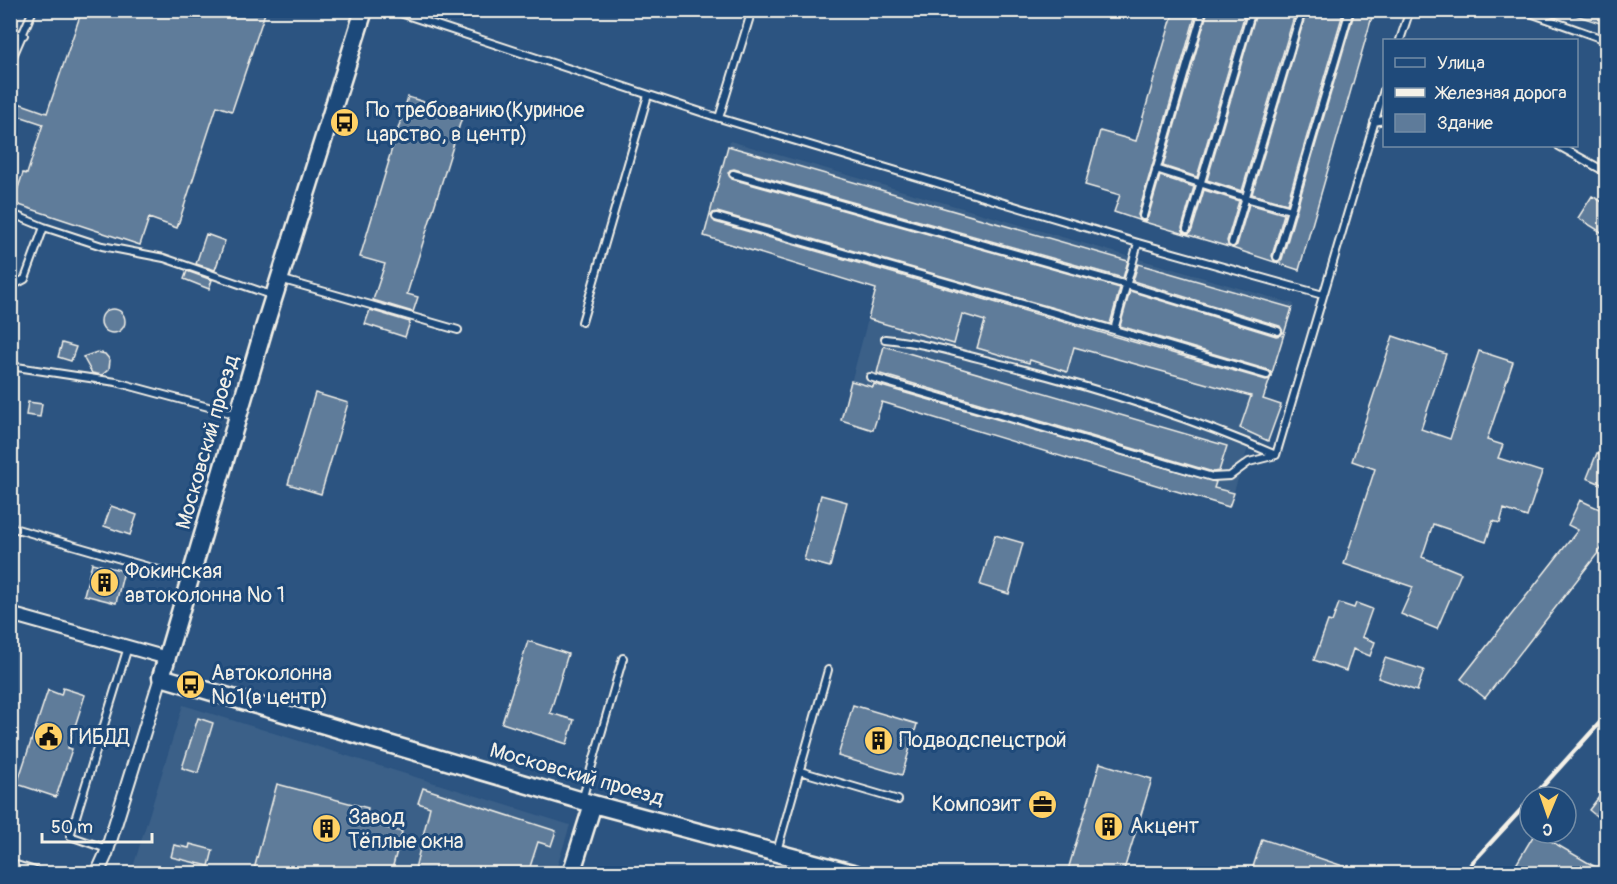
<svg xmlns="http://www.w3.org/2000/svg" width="1617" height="884" font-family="Pangolin,sans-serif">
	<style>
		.built { fill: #3b6088 }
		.building { fill: #5e7b9a; stroke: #f4f1e8; stroke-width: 1.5 }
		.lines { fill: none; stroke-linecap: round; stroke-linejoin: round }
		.lane-casing { stroke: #f4f1e8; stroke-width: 10 }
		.street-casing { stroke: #f4f1e8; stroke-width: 16 }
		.secondary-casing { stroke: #f4f1e8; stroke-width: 21 }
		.lane { stroke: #1f4a7a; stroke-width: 6 }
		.street { stroke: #1f4a7a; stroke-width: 12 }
		.secondary { stroke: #1f4a7a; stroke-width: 16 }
		.rail { stroke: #f4f1e8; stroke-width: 4.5 }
		.labels { text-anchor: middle; stroke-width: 6; stroke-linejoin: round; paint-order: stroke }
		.poi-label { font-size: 21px; fill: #f4f1e8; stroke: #1f4a7a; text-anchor: start }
		.street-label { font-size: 21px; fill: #f4f1e8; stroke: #1f4a7a }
	</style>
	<rect width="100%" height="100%" fill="#2c5481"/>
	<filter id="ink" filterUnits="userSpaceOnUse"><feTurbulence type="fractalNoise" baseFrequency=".0167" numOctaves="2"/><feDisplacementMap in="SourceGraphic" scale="12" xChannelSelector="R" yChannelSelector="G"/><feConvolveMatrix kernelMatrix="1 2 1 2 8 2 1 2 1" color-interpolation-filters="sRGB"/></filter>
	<g filter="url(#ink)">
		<!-- built -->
		<path class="built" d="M730,141L1294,304L1229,507L883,402L873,430L841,420L876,289L704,236Z
			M183,705L570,825L555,873L131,874Z"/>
		<!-- building -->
		<path class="building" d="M82,10H266L232,111L217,106L177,228L149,218L140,245L13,203L23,173L27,174L43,124L10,113V100L47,113Z
			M1174,10H1197L1138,215L1141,221L1114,212L1120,195L1085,185L1100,131L1136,141Z
			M1208,10H1246L1197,177L1163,166Z
			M1257,10H1296L1242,191L1207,180Z
			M1307,10H1344L1287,204L1252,194Z
			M1355,10H1374L1299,270L1232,248L1237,245L1249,204L1284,214L1272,256L1275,262H1279L1282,259Z
			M1569,10H1606V25L1569,13Z
			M408,97L463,114L407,294L418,297L413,312L373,300L385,264L360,257L389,161H388Z
			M728,146L1128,261L1123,278L734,169L730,170L728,173L732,179L1120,288L1110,324L717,212L713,213L711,216L715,222L1266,380L1270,379L1263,399L1281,405L1268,441L1240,428L1251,396L1074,347L1067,372L1030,360L1029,363L977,348L985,321L962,314L954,344L868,319L876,289L704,236Z
			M1160,176L1194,187L1182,228L1185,234H1189L1192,230L1204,190L1239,201L1227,241L1229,247L1141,221H1145L1148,217Z
			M1592,196L1606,204V235L1578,218Z
			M206,234L225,241L215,270L196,264Z
			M1138,264L1292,308L1272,373L1268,370L1120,326L1130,291L1276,336L1281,335L1283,332L1280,326L1133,281Z
			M187,271L212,280L209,289L184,279Z
			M101 321a12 12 0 1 1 24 0a12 12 0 1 1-24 0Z
			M370,310L410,322L405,337L365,324Z
			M1393,336L1446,354L1421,429L1450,439L1479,351L1513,362L1487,440L1503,445L1498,458L1542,472L1527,517L1504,509L1500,523L1493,521L1486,542L1433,524L1422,557L1461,573L1437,629L1401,614L1413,587L1344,564L1375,469L1352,461Z
			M62,343L76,347L71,361L58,357Z
			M884,346L1227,446L1219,471L1213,472L877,373Z
			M97,352L105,354L110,360L109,369L102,375L92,373L83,357Z
			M851,381L873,387L874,384L1216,482L1214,488L1234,493L1229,507L882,402L873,430L841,420Z
			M315,393L348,403L321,494L288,484Z
			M28,402L42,404L40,417L26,415Z
			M1597,453L1606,456V486L1587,478Z
			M821,495L847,502L830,567L804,560Z
			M1580,500L1606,512V541L1605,544L1485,698L1461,679L1578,530L1568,525Z
			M111,506L137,515L130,535L104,526Z
			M995,535L1023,543L1009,594L980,585Z
			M92,563L124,571L116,603L84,595Z
			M1339,603L1354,608L1356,603L1372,609L1362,637L1375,642L1370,656L1353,649L1346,671L1314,660L1328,621L1332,622Z
			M528,641L568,654L550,713L574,720L567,744L502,723Z
			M1385,658L1424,670L1417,691L1378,678Z
			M63,688L85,695L68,748L72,749L56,797L17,784L48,690L61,695Z
			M853,705L917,724L902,775L838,756Z
			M198,718L213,723L198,773L182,768Z
			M1100,763L1152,779L1123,873H1067Z
			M277,784L368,808L366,816L378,819L376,825L402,832L391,873H253Z
			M423,788L556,831L551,846L538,842L528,873H500L489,870L488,873H414L430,807L418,803Z
			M1606,788V824L1589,810Z
			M1535,833H1537L1606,873H1511Z
			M1262,839L1358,871V873H1251Z
			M190,844L213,850L209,866L171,857L174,845L189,848Z"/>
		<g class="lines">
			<defs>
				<path id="lane" d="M391,10L719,118L1138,243L1323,295
					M1534,10L1533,14L1606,40
					M10,32L24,35
					M1400,40L1410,10
					M10,63L33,10
					M719,118L752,10
					M1374,122L1384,120
					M1559,146L1606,172
					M1156,169L1246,198L1291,210
					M733,174L1127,285L1278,331
					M10,213L44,227L102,246L164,258L274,296
					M1143,216L1203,10
					M716,217L1114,330L1267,375
					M1187,229L1252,10
					M1232,243L1302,10
					M1277,257L1350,10
					M280,279L458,330
					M10,287L25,279L44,227
					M582,322L648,95
					M1114,330L1138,243
					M885,339C926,343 965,355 1005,365C1097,388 1189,417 1276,455
					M10,366L116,382L238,415
					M870,377L1212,477L1230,476L1249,462L1276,455L1384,90
					M10,527L190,579
					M800,771L898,800
					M582,800L623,658
					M107,849L70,836L128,647
					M777,851L828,670
					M10,863L45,874"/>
				<path id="street" d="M10,614L167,658
					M97,874L106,854L161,677"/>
				<path id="secondary" d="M364,10L264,328L161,677L593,804L856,874
					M571,874L593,804"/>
			</defs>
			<!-- lane casing -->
			<use href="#lane" class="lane-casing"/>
			<!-- street casing -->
			<use href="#street" class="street-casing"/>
			<!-- secondary casing -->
			<use href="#secondary" class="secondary-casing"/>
			<!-- lane -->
			<use href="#lane" class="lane"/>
			<!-- street -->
			<use href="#street" class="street"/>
			<!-- secondary -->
			<use href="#secondary" class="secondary"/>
			<!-- rail -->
			<path class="rail" d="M1533,797L1606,716
				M1471,864L1530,800"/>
		</g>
	</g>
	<!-- icons -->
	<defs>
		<symbol id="bus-disc" viewBox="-11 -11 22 22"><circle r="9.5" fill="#ffd166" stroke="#1f4a7a"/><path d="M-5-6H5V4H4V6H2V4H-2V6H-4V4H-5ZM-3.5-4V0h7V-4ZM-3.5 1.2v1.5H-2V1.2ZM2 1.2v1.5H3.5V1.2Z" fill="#111"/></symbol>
		<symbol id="building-disc" viewBox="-11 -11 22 22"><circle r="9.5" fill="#ffd166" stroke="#1f4a7a"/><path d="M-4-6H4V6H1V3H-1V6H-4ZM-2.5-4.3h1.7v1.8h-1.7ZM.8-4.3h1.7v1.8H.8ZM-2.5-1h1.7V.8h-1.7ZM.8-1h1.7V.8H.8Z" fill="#111"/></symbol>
		<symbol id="civic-disc" viewBox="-11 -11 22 22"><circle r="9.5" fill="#ffd166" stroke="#1f4a7a"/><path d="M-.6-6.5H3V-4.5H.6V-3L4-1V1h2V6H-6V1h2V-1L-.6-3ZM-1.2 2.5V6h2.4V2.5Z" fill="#111"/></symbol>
		<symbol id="office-disc" viewBox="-11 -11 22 22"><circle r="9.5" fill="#ffd166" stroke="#1f4a7a"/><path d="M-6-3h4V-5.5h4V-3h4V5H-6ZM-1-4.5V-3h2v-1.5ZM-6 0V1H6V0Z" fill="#111"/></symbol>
	</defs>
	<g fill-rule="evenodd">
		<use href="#bus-disc" x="328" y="106" width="33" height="33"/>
		<use href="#building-disc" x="88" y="566" width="33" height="33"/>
		<use href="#bus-disc" x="174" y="668" width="33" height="33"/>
		<use href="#civic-disc" x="32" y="720" width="33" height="33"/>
		<use href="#building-disc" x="862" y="724" width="33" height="33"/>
		<use href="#office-disc" x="1026" y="788" width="33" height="33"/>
		<use href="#building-disc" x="1092" y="810" width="33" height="33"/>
		<use href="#building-disc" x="310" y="812" width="33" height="33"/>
	</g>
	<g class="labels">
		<!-- poi labels -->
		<g class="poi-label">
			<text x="366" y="117">По требованию(Куриное<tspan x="366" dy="24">царство, в центр)</tspan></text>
			<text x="125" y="578">Фокинская<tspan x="125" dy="24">автоколонна № 1</tspan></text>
			<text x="211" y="680">Автоколонна<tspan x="211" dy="24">№1(в центр)</tspan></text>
			<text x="69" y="744">ГИБДД</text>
			<text x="899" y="747">Подводспецстрой</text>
			<text x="1021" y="811" text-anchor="end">Композит</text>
			<text x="348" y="824">Завод<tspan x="348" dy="24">Тёплые окна</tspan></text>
			<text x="1130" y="833">Акцент</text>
		</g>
		<!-- street labels -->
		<g class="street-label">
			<text transform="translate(207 442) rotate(-74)" y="7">Московский проезд</text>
			<text transform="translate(577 774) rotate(16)" y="7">Московский проезд</text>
		</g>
	</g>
	<!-- margin -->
	<rect width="1617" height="884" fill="none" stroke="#1f4a7a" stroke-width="36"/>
	<rect x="18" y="18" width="1581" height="848" fill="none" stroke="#f4f1e8" stroke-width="2" filter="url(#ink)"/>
	<!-- legend -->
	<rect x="1383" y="39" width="195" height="108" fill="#1f4a7a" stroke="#748da6" stroke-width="1.5"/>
	<rect x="1395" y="58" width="30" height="9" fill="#1f4a7a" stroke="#748da6" stroke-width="1.5"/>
	<text x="1437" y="69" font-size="18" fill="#f4f1e8">Улица</text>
	<rect x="1395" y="88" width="30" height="9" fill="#f4f1e8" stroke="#748da6" stroke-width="1.5"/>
	<text x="1437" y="99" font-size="18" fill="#f4f1e8">Железная дорога</text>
	<rect x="1395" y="114" width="30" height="18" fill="#5e7b9a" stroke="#748da6" stroke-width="1.5"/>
	<text x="1437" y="129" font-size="18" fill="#f4f1e8">Здание</text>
	<!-- north arrow -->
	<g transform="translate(1548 815) rotate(182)"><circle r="28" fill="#1f4a7a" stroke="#748da6" stroke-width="1.5"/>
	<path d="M0-4.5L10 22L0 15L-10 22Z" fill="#ffd166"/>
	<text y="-9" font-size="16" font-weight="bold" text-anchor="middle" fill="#f4f1e8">С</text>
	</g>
	<!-- scale -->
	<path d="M42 833v9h110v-9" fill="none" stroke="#f4f1e8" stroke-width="3"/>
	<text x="51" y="833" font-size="18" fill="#f4f1e8" stroke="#1f4a7a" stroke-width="4.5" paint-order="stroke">50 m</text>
</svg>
